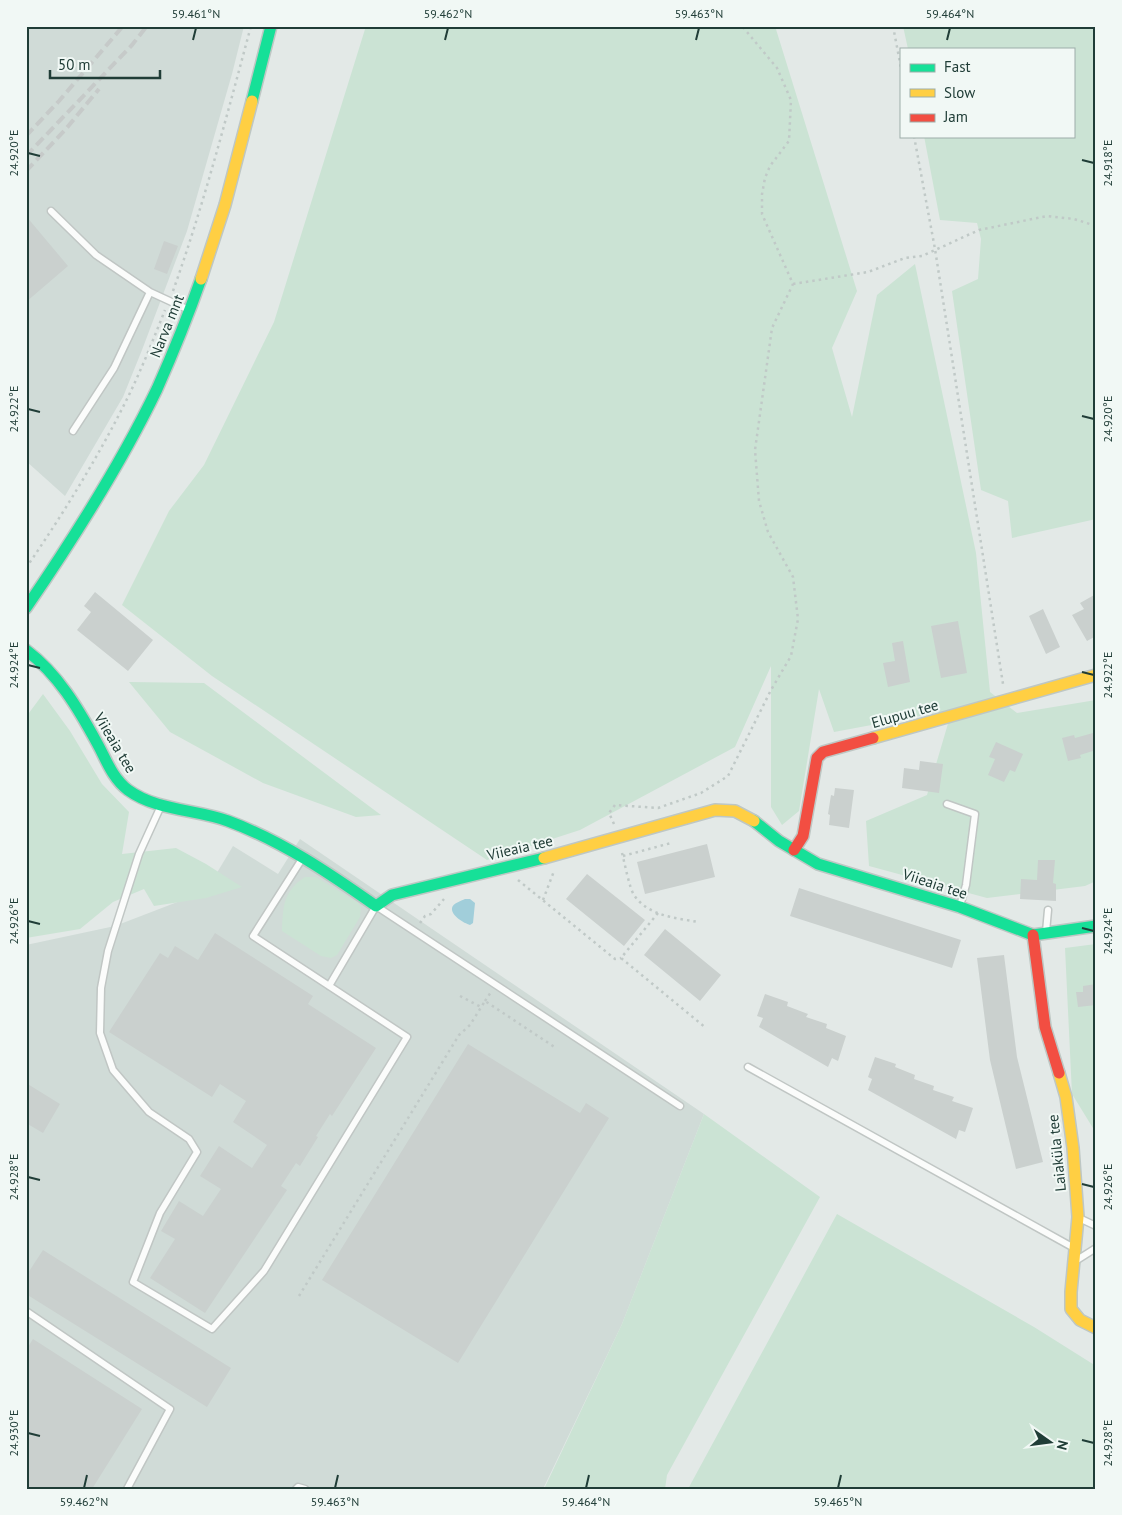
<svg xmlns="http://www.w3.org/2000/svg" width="1122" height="1515" font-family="'PT Sans',sans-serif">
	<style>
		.built { fill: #d0dbd7 }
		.green { fill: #cbe3d4 }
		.water { fill: #a1ceda }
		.building { fill: #cad0ce }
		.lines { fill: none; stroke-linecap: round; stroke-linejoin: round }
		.lane-casing { stroke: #c0c6c4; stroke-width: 9 }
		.fast-casing { stroke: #bec7c4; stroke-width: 14 }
		.slow-casing { stroke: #bec7c4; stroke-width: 14 }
		.jam-casing { stroke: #bec7c4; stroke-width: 14 }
		.path { stroke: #c0c9c7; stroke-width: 2.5; stroke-dasharray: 2.5 4; stroke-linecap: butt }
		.lane { stroke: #fbfcfb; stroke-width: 6 }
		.fast { stroke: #16e098; stroke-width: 11 }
		.slow { stroke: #ffcf43; stroke-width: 11 }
		.jam { stroke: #f24e42; stroke-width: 11 }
		.rail { stroke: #c6cac9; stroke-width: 4; stroke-dasharray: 10 5; stroke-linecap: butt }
		.ticks { fill: none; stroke: #203d37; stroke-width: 2 }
		.labels { text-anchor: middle; stroke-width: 4; stroke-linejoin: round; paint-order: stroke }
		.street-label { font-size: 15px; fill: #203d37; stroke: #f1f8f5 }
		.neatline { fill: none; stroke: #203d37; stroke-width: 2 }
		.ticks-label { font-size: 12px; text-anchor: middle; fill: #203d37 }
	</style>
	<rect width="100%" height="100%" fill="#e3e9e7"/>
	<!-- built -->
	<path class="built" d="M26,26H244L232,74L187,231L142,350L123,397L65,496L26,461Z
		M300,839L704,1114L622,1324L543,1489H26V945L115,926L206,891L233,846L278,874Z"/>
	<!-- green -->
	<path class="green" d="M366,26H775L857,291L832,348L852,417L877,295L915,264L976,553L990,692L1017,713L1096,700V881L1085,886L987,898L869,866L866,821L927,795L952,710L834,732L819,689L799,811L782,825L771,807V666L735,747L580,830L487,860L212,676L122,605L169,511L204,465L274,322Z
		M903,26H1096V519L1012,538L1008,501L981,490L952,291L978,279L981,239L977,223L940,220L924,136H1073V49H908Z
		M129,682L204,683L381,815L356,817L263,783L170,732Z
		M43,694L70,731L102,784L129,812L122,854L176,848L206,864L242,887L206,898L154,906L144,889L113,902L80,929L26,938V717Z
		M305,877H316L358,903L361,907L360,917L337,955L331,958L321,956L282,931C283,907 283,891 305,877Z
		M1096,944V1133L1072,1094L1065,948Z
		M704,1114L820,1197L667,1475L665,1489H544L622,1324Z
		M837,1214L1034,1327L1096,1366V1489H688Z"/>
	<!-- water -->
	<path class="water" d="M465,899H470L475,903L473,923L470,925C464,923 451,916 452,908C453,903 461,901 465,899Z"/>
	<!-- building -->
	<path class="building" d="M26,216L68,266L26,302Z
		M164,241L178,246L167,274L154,269Z
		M95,592L153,640L128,671L77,630L91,612L84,606Z
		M1096,594V636L1087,641L1072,615L1084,609L1080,603Z
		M1043,609L1060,647L1046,654L1029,616Z
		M958,621L967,673L941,678L931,626Z
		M903,641L910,682L888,687L883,663L895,661L892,643Z
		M1093,733L1096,741V750L1080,755L1081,758L1068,761L1062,738L1074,735L1075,738Z
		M996,742L1023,754L1015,772L1010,770L1004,782L988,775L995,759L989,757Z
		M920,761L943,764L939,793L902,788L904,768L919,770Z
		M835,788L854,790L849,828L829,825L830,815L828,814L831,795L834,796Z
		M707,844L715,877L645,894L637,862Z
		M1038,860H1055L1053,883L1056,884V901L1020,899L1021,879L1037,880Z
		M587,874L645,920L624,946L566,899Z
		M799,888L961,940L952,968L790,916Z
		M665,929L721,975L700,1001L644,955Z
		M215,933L313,996L308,1004L376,1048L332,1116L330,1114L316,1136L318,1137L300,1166L296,1163L281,1186L287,1190L205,1313L150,1278L175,1239L161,1231L179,1201L203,1216L221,1189L200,1176L219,1146L252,1168L267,1145L233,1122L246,1101L220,1084L212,1097L109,1032L160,953L168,958L175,946L198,960Z
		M1004,955L1017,1057L1043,1162L1016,1169L990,1060L977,958Z
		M1096,984V1005L1078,1007L1076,992H1083V986Z
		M765,994L788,1002L787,1006L808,1014L806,1017L827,1024L826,1028L846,1036L838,1061L832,1058L828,1067L759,1027L763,1018L757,1016Z
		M468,1044L580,1113L586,1103L609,1118L458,1363L322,1280Z
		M875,1057L896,1064L895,1067L915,1075L914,1079L934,1086L933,1090L954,1097L952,1101L973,1108L965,1132L959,1130L956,1139L868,1090L872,1079L868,1077Z
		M26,1083L60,1104L43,1133L26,1123Z
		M43,1250L231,1368L207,1407L26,1294V1276Z
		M33,1339L142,1409L92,1489H26V1350Z"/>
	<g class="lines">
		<defs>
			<path id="lane" d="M51,211L96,255L150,292L189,310
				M73,431L114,368L150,292
				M947,804L975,814L966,885L960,906
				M160,808L139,854L108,951L101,988L100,1033L113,1070L149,1112L189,1139L197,1152L160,1213L133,1282L212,1329L264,1271L407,1037L253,936L302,859
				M1046,932L1048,910
				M329,986L376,906L680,1106
				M748,1067L1074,1248
				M1079,1218L1096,1226
				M1077,1260L1096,1248
				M26,1311L170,1409L127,1489
				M296,1489L298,1487L305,1489"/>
			<path id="fast" d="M252,101L271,26
				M26,608C74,538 120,466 157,389C173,353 188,316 201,279
				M26,650C58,674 78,708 97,743C106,759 112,778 128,790C157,811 195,809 228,821C282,841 329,873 376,906L392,895L544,858
				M754,821L779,841L818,864L960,907L1033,935L1096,926"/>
			<path id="slow" d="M201,279L225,205L252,101
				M873,738L1096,675
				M544,858L715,810L735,811L754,821
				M1059,1073L1066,1097L1073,1148L1078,1217L1071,1292V1309L1080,1320L1096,1328"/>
			<path id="jam" d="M794,850L803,836L817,758L823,752L873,738
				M1033,935L1045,1027L1059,1073"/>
		</defs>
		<!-- lane casing -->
		<use href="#lane" class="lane-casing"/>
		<!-- fast casing -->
		<use href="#fast" class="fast-casing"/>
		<!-- slow casing -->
		<use href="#slow" class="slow-casing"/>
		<!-- jam casing -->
		<use href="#jam" class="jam-casing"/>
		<!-- path -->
		<path class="path" d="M893,26L901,68
			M914,136L935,249L1003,684
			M793,284L868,272L905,258L922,256L979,230L1047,216L1074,219L1096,226
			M173,291C204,204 227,115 251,26
			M26,568C63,514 97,459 126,401C141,371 153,340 165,310
			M614,824L609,813L615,805L658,808L701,793L728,776L771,690L791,656L798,619L793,577L768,532L759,501L755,450L772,328L793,284L762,214V194L765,178L770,166L789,141L791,100L777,68L742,26
			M622,853C625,864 629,887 634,895C648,916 676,918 698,922
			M623,856L671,843
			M518,880L615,959L621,958
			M543,900L554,871
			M658,913L621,958L706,1028
			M420,923L425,916L431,914L444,899
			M460,996L481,1007
			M485,1001L491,992
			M299,1296L459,1035L470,1025L485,1001L556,1048"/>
		<!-- lane -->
		<use href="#lane" class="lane"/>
		<!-- fast -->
		<use href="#fast" class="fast"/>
		<!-- slow -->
		<use href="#slow" class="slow"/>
		<!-- jam -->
		<use href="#jam" class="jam"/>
		<!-- rail -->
		<path class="rail" d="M26,136L59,101L123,26
			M26,156L132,45L147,26
			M26,171L65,130L99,89"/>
	</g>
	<!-- ticks -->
	<path class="ticks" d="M193,40L196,28M445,40L448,28M696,40L699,28M947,40L950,28M28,153L40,156M1082,160L1094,163M28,409L40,412M1082,416L1094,419M28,665L40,668M1082,672L1094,675M28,921L40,924M1082,928L1094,931M28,1177L40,1180M1082,1184L1094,1187M28,1433L40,1436M1082,1440L1094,1443M84,1488L87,1475M335,1488L338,1475M586,1488L589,1475M838,1488L841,1475"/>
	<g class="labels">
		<!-- street labels -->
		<g class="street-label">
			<text transform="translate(167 326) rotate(-68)" y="5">Narva mnt</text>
			<text transform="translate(905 714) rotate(-16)" y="5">Elupuu tee</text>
			<text transform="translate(115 743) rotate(59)" y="5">Viieaia tee</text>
			<text transform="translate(520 848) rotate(-13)" y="5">Viieaia tee</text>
			<text transform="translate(935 884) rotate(18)" y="5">Viieaia tee</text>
			<text transform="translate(1057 1153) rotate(-96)" y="5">Laiaküla tee</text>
		</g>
	</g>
	<!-- border -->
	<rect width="1122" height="1515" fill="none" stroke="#f1f8f5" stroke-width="55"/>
	<!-- legend -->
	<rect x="900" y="48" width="175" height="90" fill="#f1f8f5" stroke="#9dada9"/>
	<rect x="910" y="64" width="25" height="8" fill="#16e098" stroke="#9dada9"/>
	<text x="944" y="72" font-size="15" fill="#203d37">Fast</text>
	<rect x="910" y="89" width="25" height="8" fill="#ffcf43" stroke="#9dada9"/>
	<text x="944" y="98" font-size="15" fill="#203d37">Slow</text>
	<rect x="910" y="114" width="25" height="8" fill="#f24e42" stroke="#9dada9"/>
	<text x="944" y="122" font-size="15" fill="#203d37">Jam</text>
	<!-- north arrow -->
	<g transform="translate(1050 1442) rotate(104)" stroke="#f1f8f5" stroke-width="4" paint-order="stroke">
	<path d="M0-4L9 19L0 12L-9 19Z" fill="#203d37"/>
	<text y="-8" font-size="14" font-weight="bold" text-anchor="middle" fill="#203d37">N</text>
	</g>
	<!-- scale -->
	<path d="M50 70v8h110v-8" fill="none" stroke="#203d37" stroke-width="2.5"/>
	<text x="58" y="70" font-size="15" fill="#203d37" stroke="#f1f8f5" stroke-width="4" paint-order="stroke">50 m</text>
	<rect x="28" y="28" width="1066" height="1460" class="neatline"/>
	<g class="ticks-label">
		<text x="196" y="18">59.461°N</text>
		<text x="448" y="18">59.462°N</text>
		<text x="699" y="18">59.463°N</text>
		<text x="950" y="18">59.464°N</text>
		<text transform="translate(14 153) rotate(-90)" y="4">24.920°E</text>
		<text transform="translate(1108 163) rotate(-90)" y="4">24.918°E</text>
		<text transform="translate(14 409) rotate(-90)" y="4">24.922°E</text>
		<text transform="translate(1108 419) rotate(-90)" y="4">24.920°E</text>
		<text transform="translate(14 665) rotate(-90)" y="4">24.924°E</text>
		<text transform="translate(1108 675) rotate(-90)" y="4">24.922°E</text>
		<text transform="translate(14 921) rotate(-90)" y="4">24.926°E</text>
		<text transform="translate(1108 931) rotate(-90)" y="4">24.924°E</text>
		<text transform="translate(14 1177) rotate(-90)" y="4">24.928°E</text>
		<text transform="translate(1108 1187) rotate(-90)" y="4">24.926°E</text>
		<text transform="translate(14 1433) rotate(-90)" y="4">24.930°E</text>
		<text transform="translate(1108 1443) rotate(-90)" y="4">24.928°E</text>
		<text x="84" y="1506">59.462°N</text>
		<text x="335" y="1506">59.463°N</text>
		<text x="586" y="1506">59.464°N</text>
		<text x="838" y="1506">59.465°N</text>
	</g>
</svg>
